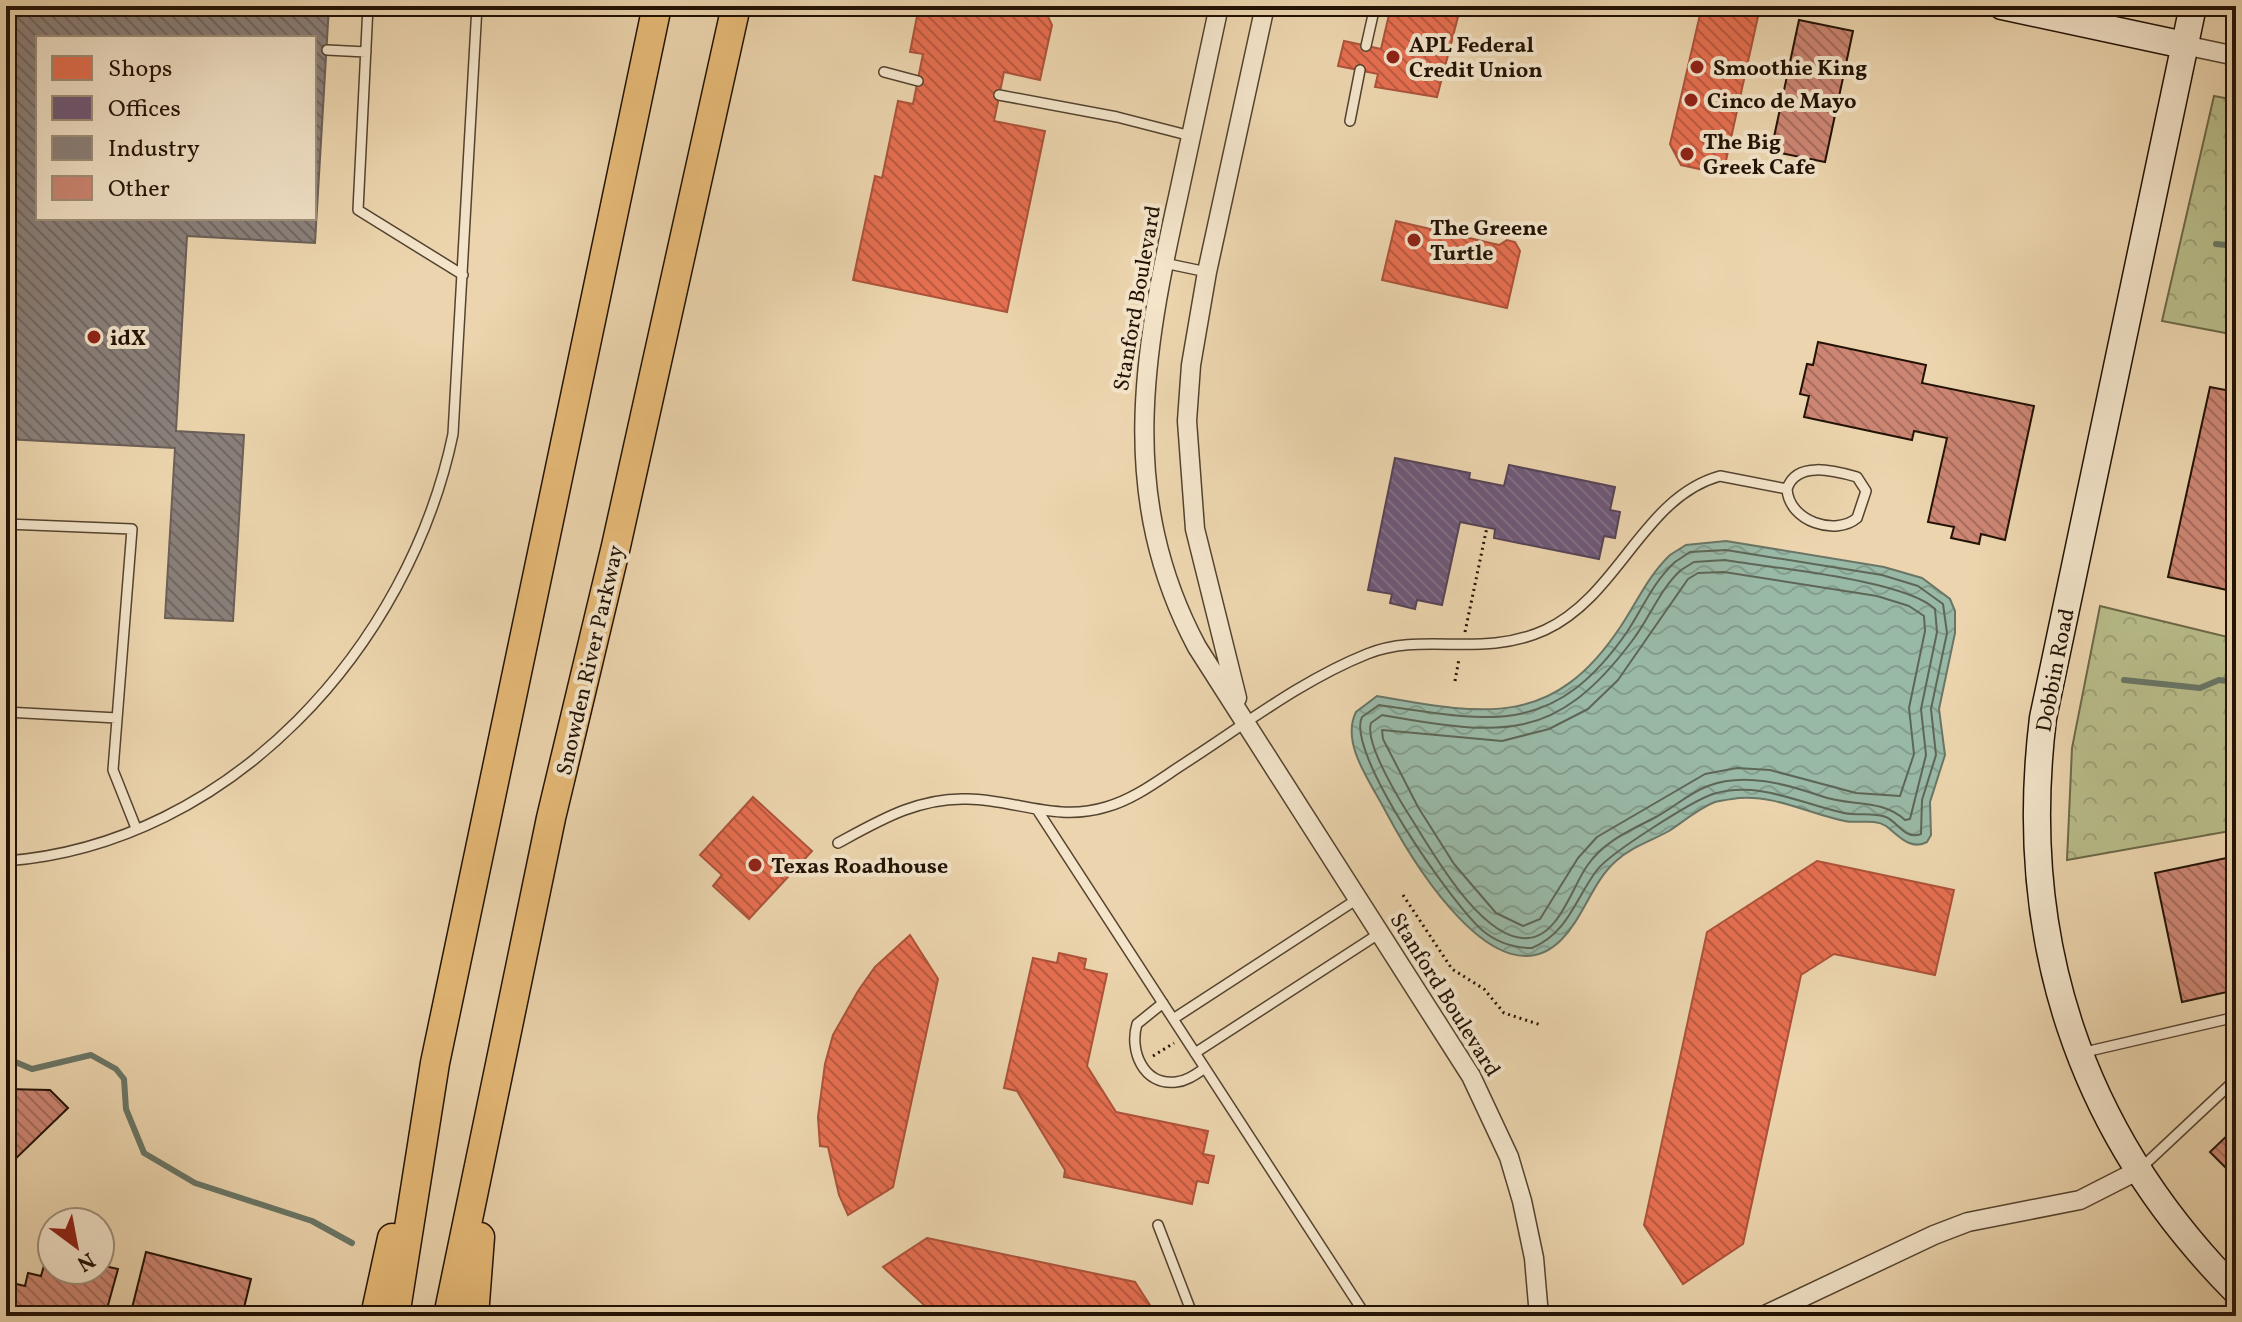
<svg xmlns="http://www.w3.org/2000/svg" width="2242" height="1322" font-family="Vollkorn,serif">
	<style>
		.forest { fill: url(#forest-crowns); stroke: #6d6848; stroke-width: 2 }
		.water { fill: url(#water-waves); stroke: #697666; stroke-width: 2 }
		.shops { fill: url(#shops-back-hatch); stroke: #ac533a; stroke-width: 2 }
		.offices { fill: url(#offices-back-hatch); stroke: #564457; stroke-width: 2 }
		.industry { fill: url(#industry-back-hatch); stroke: #6b6058; stroke-width: 2; fill-rule: evenodd }
		.lines { fill: none; stroke-linecap: round; stroke-linejoin: round }
		.shore { stroke: #5e6656; stroke-width: 2 }
		.stream { stroke: #697666; stroke-width: 6 }
		.building { fill: url(#building-back-hatch); stroke: #221205; stroke-width: 2 }
		.lane-casing { stroke: #54432f; stroke-width: 12 }
		.street-casing { stroke: #54432f; stroke-width: 21 }
		.secondary-casing { stroke: #221205; stroke-width: 29 }
		.primary-casing { stroke: #221205; stroke-width: 31 }
		.path { stroke: #221205; stroke-width: 3; stroke-dasharray: 2 4; stroke-linecap: butt }
		.lane { stroke: #f3e4ca; stroke-width: 9 }
		.street { stroke: #f3e4ca; stroke-width: 18 }
		.secondary { stroke: #f3e4ca; stroke-width: 26 }
		.primary { stroke: #e6ba77; stroke-width: 28 }
		.poi-dot { fill: #8f2418; stroke: #f3e4ca; stroke-width: 3 }
		.labels { text-anchor: middle; stroke-width: 8; stroke-linejoin: round; paint-order: stroke }
		.poi-label { font-size: 22px; font-weight: bold; fill: #221205; stroke: #f3e4ca; text-anchor: start }
		.street-label { font-size: 22px; fill: #221205; stroke: #f3e4ca }
	</style>
	<defs>
		<pattern id="forest-crowns" width="20" height="18" patternUnits="userSpaceOnUse" patternTransform="scale(2)"><rect width="20" height="18" fill="#b8bd8a"/><path d="M2 6a3 3 0 1 1 6 0M12 15a3 3 0 1 1 6 0" fill="none" stroke="#9ea176"/></pattern>
		<pattern id="water-waves" width="16" height="10" patternUnits="userSpaceOnUse" patternTransform="scale(2)"><rect width="16" height="10" fill="#99b9a7"/><path d="M0 5q4-4 8 0t8 0" fill="none" stroke="#849e8e"/></pattern>
		<pattern id="shops-back-hatch" width="6" height="6" patternUnits="userSpaceOnUse" patternTransform="scale(2)"><rect width="6" height="6" fill="#e76f51"/><path d="M-1 5l2 2M0 0l6 6M5-1l2 2" fill="none" stroke="#bb5a41"/></pattern>
		<pattern id="offices-back-hatch" width="6" height="6" patternUnits="userSpaceOnUse" patternTransform="scale(2)"><rect width="6" height="6" fill="#6d597a"/><path d="M-1 5l2 2M0 0l6 6M5-1l2 2" fill="none" stroke="#817188"/></pattern>
		<pattern id="industry-back-hatch" width="6" height="6" patternUnits="userSpaceOnUse" patternTransform="scale(2)"><rect width="6" height="6" fill="#8a817c"/><path d="M-1 5l2 2M0 0l6 6M5-1l2 2" fill="none" stroke="#706864"/></pattern>
		<pattern id="building-back-hatch" width="6" height="6" patternUnits="userSpaceOnUse" patternTransform="scale(2)"><rect width="6" height="6" fill="#cd8674"/><path d="M-1 5l2 2M0 0l6 6M5-1l2 2" fill="none" stroke="#a66c5d"/></pattern>
	</defs>
	<rect width="100%" height="100%" fill="#ecd5ae"/>
	<filter id="stains"><feTurbulence type="fractalNoise" baseFrequency=".0025" numOctaves="4"/><feColorMatrix values="0 0 0 0 .2 0 0 0 0 .09 0 0 0 0 .02 0 0 0 .5 -.17"/></filter>
	<radialGradient id="worn" r=".72"><stop offset=".6" stop-color="#630" stop-opacity="0"/><stop offset="1" stop-color="#630" stop-opacity=".3"/></radialGradient>
	<!-- forest -->
	<path class="forest" d="M2214,96L2236,100V335L2162,321Z
		M2100,606L2236,639V830L2067,860L2072,748Z"/>
	<!-- water -->
	<path class="water" d="M1726,541L1884,567L1922,578L1950,599L1955,611V633L1939,709L1945,755L1930,802L1931,835L1927,842C1910,851 1898,835 1886,826C1874,818 1858,824 1845,821C1810,814 1775,795 1739,798C1732,799 1722,800 1715,802C1699,808 1683,822 1669,831C1651,841 1631,847 1616,861C1592,882 1584,917 1561,940C1497,1004 1411,859 1386,812C1372,784 1340,744 1356,712L1377,696C1485,715 1553,729 1621,626C1637,602 1648,576 1670,555L1686,545Z"/>
	<!-- shops -->
	<path class="shops" d="M919,6H1043L1052,25L1040,80L1004,72L994,121L1045,131L1007,312L853,280L875,176L882,178L898,101L913,104L923,54L910,52Z
		M1391,6H1427L1459,13L1437,97L1375,87L1378,74L1338,66L1344,41L1381,49Z
		M1702,6H1733L1759,12L1723,174L1681,165L1670,144Z
		M1396,221L1499,245L1507,240L1515,242L1520,251L1507,308L1382,280Z
		M753,797L812,851L749,919L713,886L722,875L700,855Z
		M1817,861L1954,890L1935,975L1834,954L1801,975L1743,1244L1683,1284L1644,1225L1707,932Z
		M910,935L938,979L893,1187L848,1215L839,1195L828,1147L820,1146L818,1117L825,1064L833,1035L858,991L875,967Z
		M1059,953L1086,959L1084,969L1107,974L1087,1066L1116,1112L1208,1131L1203,1154L1214,1156L1208,1183L1197,1181L1192,1204L1064,1177L1065,1170L1017,1091L1004,1088L1033,958L1057,963Z
		M927,1238L1135,1282L1157,1316H936L883,1267Z"/>
	<!-- offices -->
	<path class="offices" d="M1395,458L1470,473L1469,479L1504,486L1509,465L1615,487L1610,510L1620,512L1615,538L1604,536L1599,559L1494,538L1495,529L1460,522L1442,605L1417,600L1415,609L1390,603L1392,594L1368,590Z"/>
	<!-- industry -->
	<path class="industry" d="M6,6H329L315,243L187,236L176,431L244,435L233,621L165,618L175,448L6,439ZM38,38H314V218H38Z"/>
	<g class="lines">
		<!-- shore -->
		<path class="shore" d="M1726,550L1882,575L1918,586L1943,604L1947,633L1931,709L1936,755L1922,800L1921,834C1905,840 1899,823 1886,817C1872,812 1859,816 1844,813C1801,804 1759,780 1713,794C1692,801 1610,853 1597,870C1575,899 1568,933 1532,948C1514,948 1496,942 1482,930C1452,904 1345,752 1362,717L1379,705C1492,722 1554,737 1627,632C1643,608 1653,582 1675,562L1690,552Z
			M1725,560C1772,568 1905,580 1935,609L1937,632L1921,709L1926,755L1910,819L1905,820C1881,798 1850,807 1821,796C1786,784 1744,772 1708,786C1689,793 1673,808 1656,817C1631,830 1604,841 1587,866C1572,887 1559,936 1528,938C1484,942 1436,858 1416,826C1403,806 1364,744 1371,723L1382,715C1500,735 1554,745 1632,641C1650,618 1659,590 1681,570L1694,562Z
			M1724,572L1877,596L1909,606L1924,616L1925,631L1909,708L1914,754L1900,796L1856,793L1770,770L1737,768L1705,774L1597,837L1578,858L1540,919L1523,926L1496,913L1454,864L1418,807L1383,739L1382,730L1502,741L1549,729L1588,709L1618,680L1688,579L1698,573Z"/>
		<!-- stream -->
		<path class="stream" d="M2216,244L2236,246
			M2124,680L2200,688L2219,680L2236,682
			M6,1058L32,1069L91,1055L116,1069L124,1079L126,1109L144,1153L195,1183L312,1221L352,1243"/>
	</g>
	<!-- building -->
	<path class="building" d="M1799,20L1853,31L1825,162L1771,151Z
		M1818,342L1926,365L1922,383L2034,406L2005,540L1981,534L1979,544L1951,538L1954,527L1928,522L1947,438L1914,431L1912,440L1804,417L1809,396L1800,394L1807,364L1813,365Z
		M2210,387L2236,392V592L2168,577Z
		M2236,856V990L2182,1002L2155,873Z
		M6,1089L50,1090L68,1108L6,1168Z
		M2236,1127V1178L2210,1152Z
		M146,1252L251,1279L242,1316H130Z
		M45,1262L52,1264V1270H100V1265L118,1269L105,1316H6L12,1283L25,1286L28,1273L41,1276Z"/>
	<g class="lines">
		<defs>
			<path id="lane" d="M368,6L358,210L463,275
				M1366,46L1375,6
				M327,50L366,52
				M884,72L918,81
				M999,95L1117,117L1191,136
				M1350,121L1360,70
				M1164,263L1207,272
				M6,524L132,529L113,770L136,828
				M6,712L117,718
				M1038,811L1366,1316
				M838,843C880,820 919,797 968,799C1016,800 1057,822 1106,807C1135,799 1160,779 1185,763C1244,725 1302,680 1367,654C1424,631 1481,659 1545,630C1619,596 1643,497 1720,476L1787,489C1789,522 1836,536 1857,518L1866,491L1857,477C1835,471 1796,460 1787,489
				M6,861C231,844 409,646 453,434L477,6
				M1163,1003L1137,1024C1129,1050 1143,1086 1176,1082C1187,1081 1196,1074 1205,1068
				M1173,1019L1359,898
				M2085,1052L2236,1017
				M1195,1053L1380,933
				M2140,1169L2236,1079
				M1158,1225L1193,1316"/>
			<path id="street" d="M1219,6C1205,70 1192,133 1178,197C1143,354 1117,497 1197,647L1471,1076L1509,1157L1522,1201L1534,1258L1539,1316
				M2184,45L2236,56
				M1237,698L1195,529L1187,421L1191,365L1207,272L1265,6
				M1763,1316L1934,1235L1968,1222L2080,1200L2137,1171"/>
			<path id="secondary" d="M2002,6L2184,45
				M2193,6L2043,718C2016,938 2079,1133 2236,1291"/>
			<path id="primary" d="M375,1316L392,1238
				M395,1316L435,1063L657,6
				M448,1316L551,818L616,546L736,6
				M474,1316L480,1237"/>
		</defs>
		<!-- lane casing -->
		<use href="#lane" class="lane-casing"/>
		<!-- street casing -->
		<use href="#street" class="street-casing"/>
		<!-- secondary casing -->
		<use href="#secondary" class="secondary-casing"/>
		<!-- primary casing -->
		<use href="#primary" class="primary-casing"/>
		<!-- path -->
		<path class="path" d="M1465,632L1487,527
			M1455,681L1459,659
			M1403,895L1452,969L1484,989L1504,1013L1541,1025
			M1153,1056L1174,1043"/>
		<!-- lane -->
		<use href="#lane" class="lane"/>
		<!-- street -->
		<use href="#street" class="street"/>
		<!-- secondary -->
		<use href="#secondary" class="secondary"/>
		<!-- primary -->
		<use href="#primary" class="primary"/>
	</g>
	<!-- markers -->
	<g class="poi-dot">
		<circle cx="1393" cy="57" r="8"/>
		<circle cx="1697" cy="67" r="8"/>
		<circle cx="1691" cy="100" r="8"/>
		<circle cx="1687" cy="154" r="8"/>
		<circle cx="1414" cy="240" r="8"/>
		<circle cx="94" cy="337" r="8"/>
		<circle cx="755" cy="865" r="8"/>
	</g>
	<g class="labels">
		<!-- poi labels -->
		<g class="poi-label">
			<text x="1409" y="52">APL Federal<tspan x="1409" dy="25">Credit Union</tspan></text>
			<text x="1713" y="75">Smoothie King</text>
			<text x="1707" y="108">Cinco de Mayo</text>
			<text x="1703" y="149">The Big<tspan x="1703" dy="25">Greek Cafe</tspan></text>
			<text x="1430" y="235">The Greene<tspan x="1430" dy="25">Turtle</tspan></text>
			<text x="110" y="345">idX</text>
			<text x="771" y="873">Texas Roadhouse</text>
		</g>
		<!-- street labels -->
		<g class="street-label">
			<text transform="translate(1136 298) rotate(-80)" y="8">Stanford Boulevard</text>
			<text transform="translate(589 660) rotate(-77)" y="8">Snowden River Parkway</text>
			<text transform="translate(2054 670) rotate(-79)" y="8">Dobbin Road</text>
			<text transform="translate(1446 994) rotate(58)" y="8">Stanford Boulevard</text>
		</g>
	</g>
	<!-- margin -->
	<rect width="2242" height="1322" fill="none" stroke="#ecd5ae" stroke-width="32"/>
	<rect x="8" y="8" width="2226" height="1306" fill="none" stroke="#221205" stroke-width="4"/>
	<rect x="16" y="16" width="2210" height="1290" fill="none" stroke="#221205" stroke-width="2"/>
	<!-- legend -->
	<rect x="36" y="36" width="280" height="184" fill="#f3e4ca" stroke="#9f907b" stroke-width="2"/>
	<rect x="52" y="56" width="40" height="24" fill="#e76f51" stroke="#9f907b" stroke-width="2"/>
	<text x="108" y="76" font-size="24" fill="#221205">Shops</text>
	<rect x="52" y="96" width="40" height="24" fill="#6d597a" stroke="#9f907b" stroke-width="2"/>
	<text x="108" y="116" font-size="24" fill="#221205">Offices</text>
	<rect x="52" y="136" width="40" height="24" fill="#8a817c" stroke="#9f907b" stroke-width="2"/>
	<text x="108" y="156" font-size="24" fill="#221205">Industry</text>
	<rect x="52" y="176" width="40" height="24" fill="#cd8674" stroke="#9f907b" stroke-width="2"/>
	<text x="108" y="196" font-size="24" fill="#221205">Other</text>
	<!-- north arrow -->
	<g transform="translate(76 1246) rotate(148)"><circle r="38" fill="#f3e4ca" stroke="#9f907b" stroke-width="2"/>
	<path d="M0-6L14 30L0 20L-14 30Z" fill="#8f2418"/>
	<text y="-12" font-size="22" font-weight="bold" text-anchor="middle" fill="#221205">N</text>
	</g>
	<rect width="100%" height="100%" filter="url(#stains)"/>
	<rect width="100%" height="100%" fill="url(#worn)"/>
</svg>
